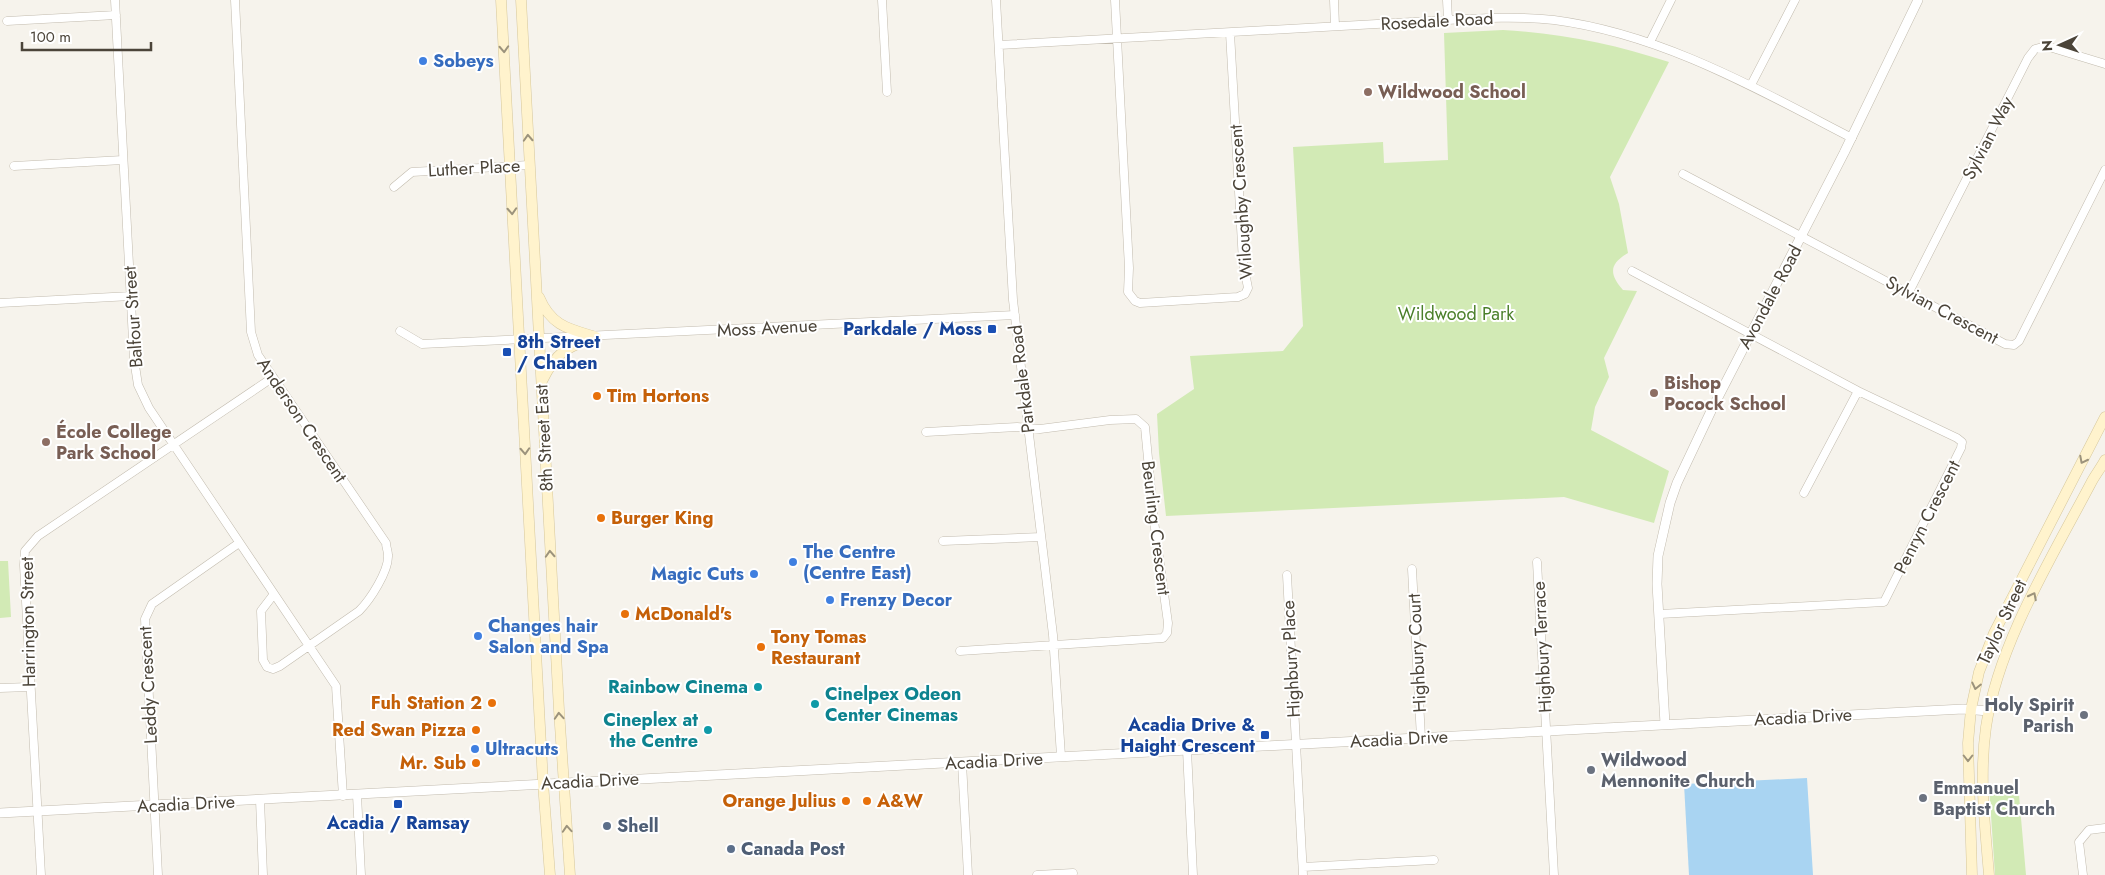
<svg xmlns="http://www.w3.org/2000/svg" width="2105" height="875" font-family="Jost,sans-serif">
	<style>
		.green { fill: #d2eab5 }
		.water { fill: #a9d4f2 }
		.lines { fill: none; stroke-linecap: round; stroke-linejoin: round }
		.minor-casing { stroke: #c2bbae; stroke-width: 9 }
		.tertiary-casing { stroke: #c2bbae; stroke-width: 10 }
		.secondary-casing { stroke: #d6c79b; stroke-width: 11 }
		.minor { stroke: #fff; stroke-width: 8 }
		.tertiary { stroke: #fff; stroke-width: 9 }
		.secondary { stroke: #fff3cd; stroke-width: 10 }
		.oneway { stroke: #9c937c }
		.shop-dot { fill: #3f7fe0; stroke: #fff; stroke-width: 2 }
		.education-dot { fill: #8d6e63; stroke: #fff; stroke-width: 2 }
		.transit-dot { fill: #1a4fb4; stroke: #fff; stroke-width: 2 }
		.food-dot { fill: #e8710a; stroke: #fff; stroke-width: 2 }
		.culture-dot { fill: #0f9aa8; stroke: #fff; stroke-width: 2 }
		.worship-dot { fill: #6b7280; stroke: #fff; stroke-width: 2 }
		.service-dot { fill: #5c6f8a; stroke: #fff; stroke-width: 2 }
		.labels { text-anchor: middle; stroke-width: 4; stroke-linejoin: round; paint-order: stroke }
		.street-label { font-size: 18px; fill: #4b4439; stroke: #fff }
		.shop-label { font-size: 18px; font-weight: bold; fill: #366cbe; stroke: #fff; text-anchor: start }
		.education-label { font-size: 18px; font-weight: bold; fill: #785e54; stroke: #fff; text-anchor: start }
		.park-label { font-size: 18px; fill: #4a7f2a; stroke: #fff }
		.transit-label { font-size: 18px; font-weight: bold; fill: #164399; stroke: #fff; text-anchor: end }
		.food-label { font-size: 18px; font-weight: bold; fill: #c56008; stroke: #fff; text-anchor: start }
		.culture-label { font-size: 18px; font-weight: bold; fill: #0d838f; stroke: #fff; text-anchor: end }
		.worship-label { font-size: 18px; font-weight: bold; fill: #5b616d; stroke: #fff; text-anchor: start }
		.service-label { font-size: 18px; font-weight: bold; fill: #4e5e75; stroke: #fff; text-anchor: start }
	</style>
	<rect width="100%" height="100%" fill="#f6f3ec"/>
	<!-- green -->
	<path class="green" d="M1503,30C1561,33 1614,44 1669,62L1610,177L1619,204L1628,253C1609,264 1609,274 1623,290L1637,291L1604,358L1609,377L1595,407L1591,430L1669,471L1654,523L1564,497L1166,516L1159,453L1157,414L1194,389L1190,356L1283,351L1303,326L1293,147L1383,142L1384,163L1448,160L1444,33Z
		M0,561H8L11,617L0,618Z
		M2018,784L2026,875H1995L1989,785Z"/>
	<!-- water -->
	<path class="water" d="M1807,778L1813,875H1689L1684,784Z"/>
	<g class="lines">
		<defs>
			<path id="minor" d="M115,0L134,359L138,385L149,408L336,686L343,796
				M235,0L251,332L258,355L386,543C386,547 388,551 388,555C389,571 370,600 359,611L280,666L273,669L267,667L263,660L261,611L274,594
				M882,0L887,92
				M996,0L1013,300L1053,635L1061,756
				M1115,0L1129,268L1128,292L1135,301L1140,303L1238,297L1245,294L1248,288L1243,262L1230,33
				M1334,0L1335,26
				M1447,0L1448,20
				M7,21L116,15
				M1650,42L1671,0
				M999,45L1448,20C1483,18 1519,16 1554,20C1662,34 1757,89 1852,138
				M1751,85L1795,0
				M14,166L123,160
				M1683,174L2005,344L2014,345L2019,341L2105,170
				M394,187L412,172L529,165
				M1632,271L1858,391L1957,438L1962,442L1961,448L1884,602L1660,614
				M1909,292L2028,58L2035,49L2046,46L2105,64
				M0,303L131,296
				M400,331L422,344L1015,315
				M926,432L1017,427L1040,429L1110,420L1136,419L1145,427L1154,521L1168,623L1167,633L1163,638L960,651
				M1804,493L1858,391
				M943,541L1041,537
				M1537,562L1554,875
				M1412,569L1421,738
				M1287,575L1303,875
				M0,688L29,687
				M1187,750L1193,875
				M962,763L968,875
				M357,795L361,875
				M260,800L263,875
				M1303,867L1434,860
				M41,875L24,565L25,551L38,536L272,378
				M158,875L145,619L152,604L239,543
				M1037,875L1073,873
				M2083,875L2079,842L2089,830L2105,828"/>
			<path id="tertiary" d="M1665,724L1657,584L1658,556L1670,503L1677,483L1711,411L1844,153L1918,0
				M0,813L1963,709L1989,711"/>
			<path id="secondary" d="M501,0L543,783L550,875
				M521,0L559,710L570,875
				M539,297C551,326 569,329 596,337
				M542,381C557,351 565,348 596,337
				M1972,875L1968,743L1971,709L1979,672L1994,633L2105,417
				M1989,875C1985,826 1979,776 1986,727C1998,644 2052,557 2091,483C2095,475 2101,468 2105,460"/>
		</defs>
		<!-- minor casing -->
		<use href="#minor" class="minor-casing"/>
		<!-- tertiary casing -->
		<use href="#tertiary" class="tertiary-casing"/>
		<!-- secondary casing -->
		<use href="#secondary" class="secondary-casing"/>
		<!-- minor -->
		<use href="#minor" class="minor"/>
		<!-- tertiary -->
		<use href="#tertiary" class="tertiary"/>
		<!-- secondary -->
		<use href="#secondary" class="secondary"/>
	</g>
	<!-- one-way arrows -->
	<defs><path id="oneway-chevron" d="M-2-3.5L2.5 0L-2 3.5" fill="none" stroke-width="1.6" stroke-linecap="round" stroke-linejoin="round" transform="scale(1.25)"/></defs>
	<g class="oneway">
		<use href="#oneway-chevron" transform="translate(504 49) rotate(87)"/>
		<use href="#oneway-chevron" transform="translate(528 138) rotate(-93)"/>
		<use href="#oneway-chevron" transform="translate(512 211) rotate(87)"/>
		<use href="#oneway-chevron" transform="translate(525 451) rotate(87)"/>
		<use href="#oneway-chevron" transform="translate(2083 460) rotate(117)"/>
		<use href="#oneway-chevron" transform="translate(550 554) rotate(-93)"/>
		<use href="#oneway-chevron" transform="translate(2033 596) rotate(-63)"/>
		<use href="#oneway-chevron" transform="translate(1976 686) rotate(103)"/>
		<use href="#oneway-chevron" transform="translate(559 716) rotate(-94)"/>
		<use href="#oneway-chevron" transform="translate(1968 758) rotate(90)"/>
		<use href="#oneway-chevron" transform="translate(567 829) rotate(-94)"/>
	</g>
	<!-- markers -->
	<g class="shop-dot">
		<circle cx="423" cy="61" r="5"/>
		<circle cx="793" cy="562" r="5"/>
		<circle cx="754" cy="574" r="5"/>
		<circle cx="830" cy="600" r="5"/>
		<circle cx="478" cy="636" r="5"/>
		<circle cx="475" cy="749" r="5"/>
	</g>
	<g class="education-dot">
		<circle cx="1368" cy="92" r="5"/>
		<circle cx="1654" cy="393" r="5"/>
		<circle cx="46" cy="442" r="5"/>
	</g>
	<g class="transit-dot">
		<rect x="987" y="324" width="10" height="10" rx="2.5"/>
		<rect x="502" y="347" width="10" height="10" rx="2.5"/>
		<rect x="1260" y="730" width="10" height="10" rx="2.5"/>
		<rect x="393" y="799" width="10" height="10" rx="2.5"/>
	</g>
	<g class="food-dot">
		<circle cx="597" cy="396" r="5"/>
		<circle cx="601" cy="518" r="5"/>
		<circle cx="625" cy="614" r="5"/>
		<circle cx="761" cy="647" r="5"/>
		<circle cx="492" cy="703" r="5"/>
		<circle cx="476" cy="730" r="5"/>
		<circle cx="476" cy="763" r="5"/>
		<circle cx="846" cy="801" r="5"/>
		<circle cx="867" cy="801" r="5"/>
	</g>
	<g class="culture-dot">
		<circle cx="758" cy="687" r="5"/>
		<circle cx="815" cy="704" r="5"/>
		<circle cx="708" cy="730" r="5"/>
	</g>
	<g class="worship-dot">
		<circle cx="2084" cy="715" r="5"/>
		<circle cx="1591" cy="770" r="5"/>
		<circle cx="1923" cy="798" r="5"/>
	</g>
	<g class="service-dot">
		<circle cx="607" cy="826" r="5"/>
		<circle cx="731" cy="849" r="5"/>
	</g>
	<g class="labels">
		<!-- street labels -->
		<g class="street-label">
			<text transform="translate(1437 21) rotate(-3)" y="6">Rosedale Road</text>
			<text transform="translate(1988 138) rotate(-63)" y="6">Sylvian Way</text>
			<text transform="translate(474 168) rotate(-3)" y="6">Luther Place</text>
			<text transform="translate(1241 202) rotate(-94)" y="6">Wiloughby Crescent</text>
			<text transform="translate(1770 297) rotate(-62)" y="6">Avondale Road</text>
			<text transform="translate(1942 310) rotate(28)" y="6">Sylvian Crescent</text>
			<text transform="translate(133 317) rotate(-94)" y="6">Balfour Street</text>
			<text transform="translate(767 328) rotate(-3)" y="6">Moss Avenue</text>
			<text transform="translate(1022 379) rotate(-97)" y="6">Parkdale Road</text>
			<text transform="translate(302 420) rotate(56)" y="6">Anderson Crescent</text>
			<text transform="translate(544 438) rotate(-93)" y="6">8th Street East</text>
			<text transform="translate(1927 517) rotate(-63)" y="6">Penryn Crescent</text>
			<text transform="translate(1156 528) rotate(83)" y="6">Beurling Crescent</text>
			<text transform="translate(28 622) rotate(-91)" y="6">Harrington Street</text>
			<text transform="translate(2002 622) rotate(-65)" y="6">Taylor Street</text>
			<text transform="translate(1542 647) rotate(-93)" y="6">Highbury Terrace</text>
			<text transform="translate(1417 653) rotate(-93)" y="6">Highbury Court</text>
			<text transform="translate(1291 659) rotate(-93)" y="6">Highbury Place</text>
			<text transform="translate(148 685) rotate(-93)" y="6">Leddy Crescent</text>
			<text transform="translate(1803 717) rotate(-3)" y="6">Acadia Drive</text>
			<text transform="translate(1399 739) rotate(-3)" y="6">Acadia Drive</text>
			<text transform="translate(994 761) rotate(-3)" y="6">Acadia Drive</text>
			<text transform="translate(590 781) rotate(-3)" y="6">Acadia Drive</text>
			<text transform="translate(186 804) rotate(-3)" y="6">Acadia Drive</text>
		</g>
		<!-- shop labels -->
		<g class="shop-label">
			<text x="433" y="67">Sobeys</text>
			<text x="803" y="558">The Centre<tspan x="803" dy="21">(Centre East)</tspan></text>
			<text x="744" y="580" text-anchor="end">Magic Cuts</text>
			<text x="840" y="606">Frenzy Decor</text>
			<text x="488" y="632">Changes hair<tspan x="488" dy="21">Salon and Spa</tspan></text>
			<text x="485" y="755">Ultracuts</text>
		</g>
		<!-- education labels -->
		<g class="education-label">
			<text x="1378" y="98">Wildwood School</text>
			<text x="1664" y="389">Bishop<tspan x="1664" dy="21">Pocock School</tspan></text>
			<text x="56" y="438">École College<tspan x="56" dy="21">Park School</tspan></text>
		</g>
		<!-- park labels -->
		<g class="park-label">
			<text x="1456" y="320">Wildwood Park</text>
		</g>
		<!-- transit labels -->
		<g class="transit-label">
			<text x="982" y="335">Parkdale / Moss</text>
			<text x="517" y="348" text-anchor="start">8th Street<tspan x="517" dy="21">/ Chaben</tspan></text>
			<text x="1255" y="731">Acadia Drive &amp;<tspan x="1255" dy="21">Haight Crescent</tspan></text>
			<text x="398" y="829" text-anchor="middle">Acadia / Ramsay</text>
		</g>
		<!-- food labels -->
		<g class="food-label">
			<text x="607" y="402">Tim Hortons</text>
			<text x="611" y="524">Burger King</text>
			<text x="635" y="620">McDonald's</text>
			<text x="771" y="643">Tony Tomas<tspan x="771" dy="21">Restaurant</tspan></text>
			<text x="482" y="709" text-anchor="end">Fuh Station 2</text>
			<text x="466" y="736" text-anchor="end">Red Swan Pizza</text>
			<text x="466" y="769" text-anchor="end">Mr. Sub</text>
			<text x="836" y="807" text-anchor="end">Orange Julius</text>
			<text x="877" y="807">A&amp;W</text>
		</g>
		<!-- culture labels -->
		<g class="culture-label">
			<text x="748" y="693">Rainbow Cinema</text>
			<text x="825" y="700" text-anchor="start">Cinelpex Odeon<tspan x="825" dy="21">Center Cinemas</tspan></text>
			<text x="698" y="726">Cineplex at<tspan x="698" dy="21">the Centre</tspan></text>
		</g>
		<!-- worship labels -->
		<g class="worship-label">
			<text x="2074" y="711" text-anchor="end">Holy Spirit<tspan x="2074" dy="21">Parish</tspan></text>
			<text x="1601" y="766">Wildwood<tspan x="1601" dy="21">Mennonite Church</tspan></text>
			<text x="1933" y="794">Emmanuel<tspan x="1933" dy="21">Baptist Church</tspan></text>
		</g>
		<!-- service labels -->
		<g class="service-label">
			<text x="617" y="832">Shell</text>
			<text x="741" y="855">Canada Post</text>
		</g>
	</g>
	<!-- north arrow -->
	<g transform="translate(2060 45) rotate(267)" stroke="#ffffff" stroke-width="4" paint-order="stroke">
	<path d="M0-4L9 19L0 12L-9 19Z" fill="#4b4439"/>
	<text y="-8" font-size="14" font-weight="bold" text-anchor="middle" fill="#4b4439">N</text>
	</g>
	<!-- scale -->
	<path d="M22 42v8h129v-8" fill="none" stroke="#4b4439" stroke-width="2.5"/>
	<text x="30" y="42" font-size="15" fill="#4b4439" stroke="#ffffff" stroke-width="4" paint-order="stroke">100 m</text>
</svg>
